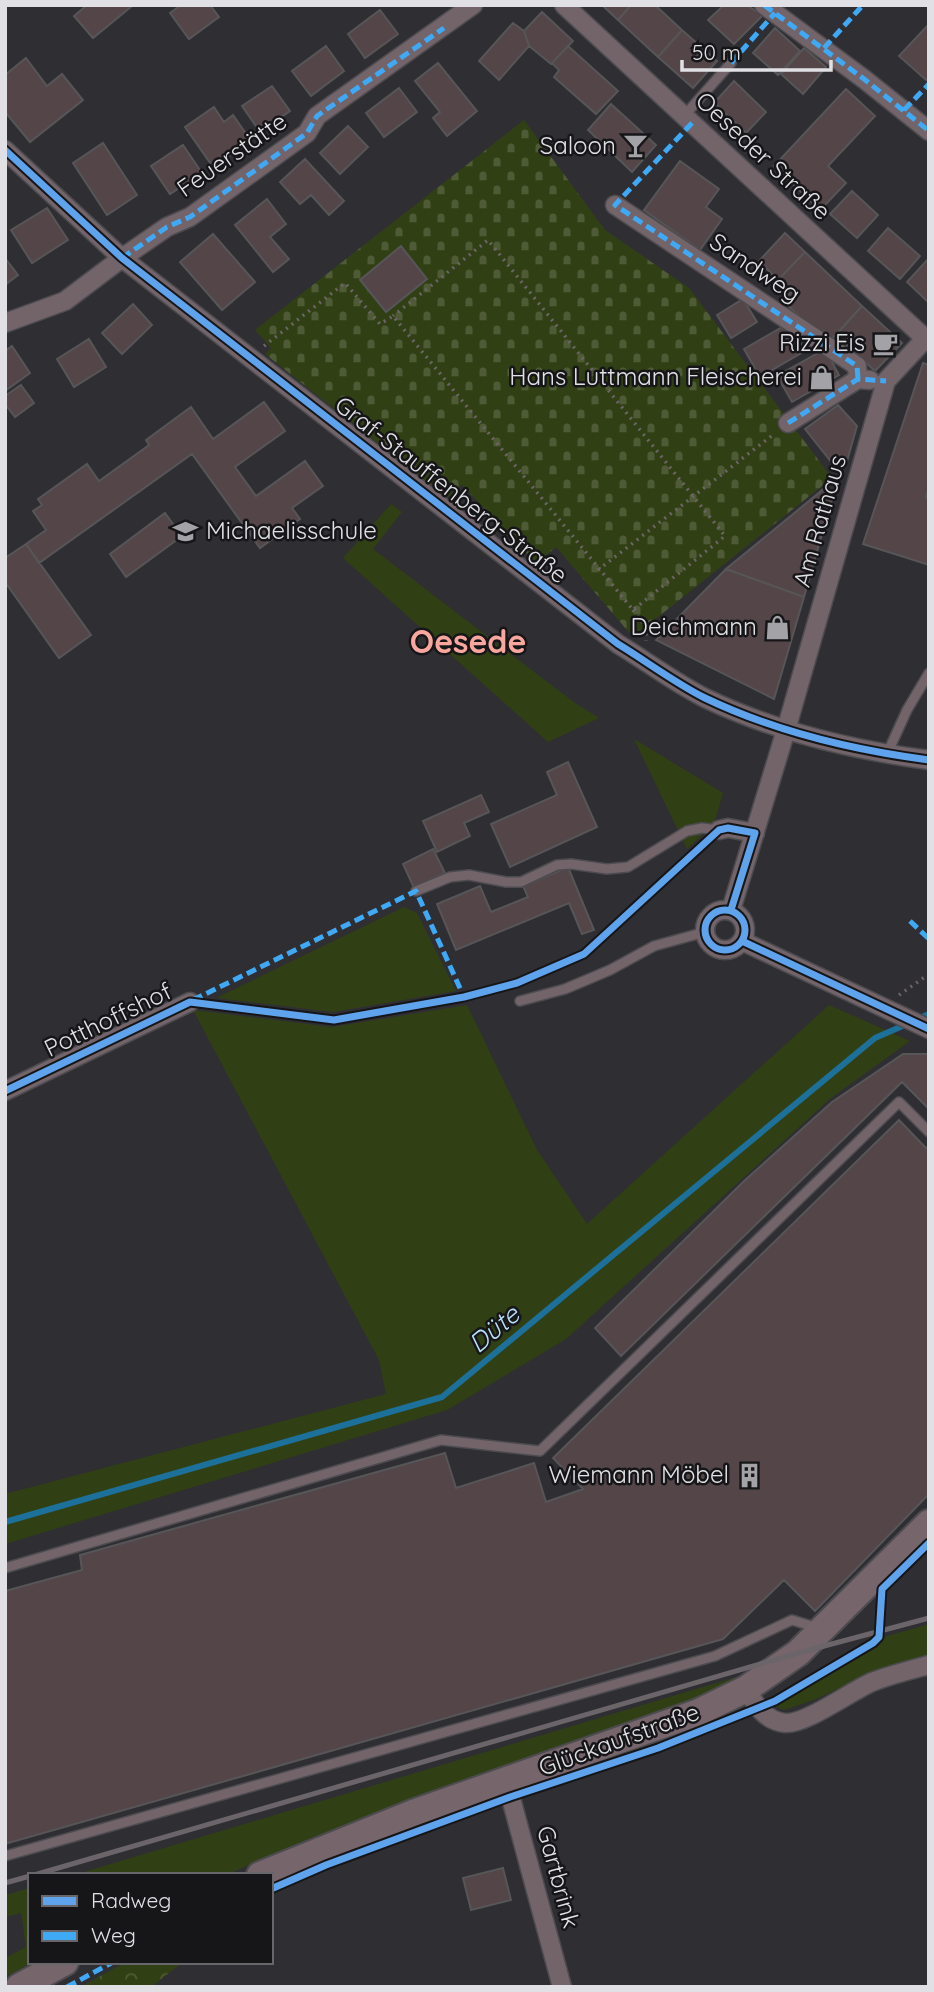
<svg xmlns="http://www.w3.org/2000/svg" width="934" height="1992" font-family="Quicksand,sans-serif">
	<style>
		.green { fill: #314014 }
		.forest { fill: url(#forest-crowns) }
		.cemetery { fill: url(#cemetery-stones) }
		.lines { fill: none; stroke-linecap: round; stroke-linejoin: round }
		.stream { stroke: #1d7099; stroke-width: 6 }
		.building { fill: #544648; stroke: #565557; stroke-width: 2 }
		.lane-casing { stroke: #4c4b4f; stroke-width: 12 }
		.street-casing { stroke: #4c4b4f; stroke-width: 21 }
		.secondary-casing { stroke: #4c4b4f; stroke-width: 30 }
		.path { stroke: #6c6467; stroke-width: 3.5; stroke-dasharray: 2 5; stroke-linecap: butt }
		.lane { stroke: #726469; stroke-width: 9 }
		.street { stroke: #726469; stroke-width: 18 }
		.secondary { stroke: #76656a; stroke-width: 26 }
		.rail { stroke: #6b6569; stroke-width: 5 }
		.quiet { stroke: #3fa9f5; stroke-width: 5; stroke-dasharray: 10 5; stroke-linecap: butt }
		.cycleway-casing { stroke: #161619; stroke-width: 11 }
		.cycleway { stroke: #60a3ed; stroke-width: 7 }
		.labels { text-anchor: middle; stroke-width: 5; stroke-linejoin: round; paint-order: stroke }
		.poi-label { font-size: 24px; fill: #e1e1e5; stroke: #161619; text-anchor: end }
		.street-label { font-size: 24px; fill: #e1e1e5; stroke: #161619 }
		.water-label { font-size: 26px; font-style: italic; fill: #b7dff8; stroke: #161619 }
		.district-label { font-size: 32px; font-weight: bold; fill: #f9a69e; stroke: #161619 }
	</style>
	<defs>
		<pattern id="forest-crowns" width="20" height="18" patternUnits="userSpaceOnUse" patternTransform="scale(1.75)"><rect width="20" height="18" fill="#314014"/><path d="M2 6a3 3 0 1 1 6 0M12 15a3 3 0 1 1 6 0" fill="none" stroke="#4f5b36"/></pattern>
		<pattern id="cemetery-stones" width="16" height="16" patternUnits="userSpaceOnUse" patternTransform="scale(1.75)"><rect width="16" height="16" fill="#314014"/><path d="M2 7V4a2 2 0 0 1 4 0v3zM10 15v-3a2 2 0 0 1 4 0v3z" fill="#4f5b36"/></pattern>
	</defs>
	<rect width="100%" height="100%" fill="#2f2e33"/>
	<!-- green -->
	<path class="green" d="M391,504L402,512L373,549L575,703L599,718L548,742L343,558Z
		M634,739L723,793L714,824L687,849Z
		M404,907L417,913L456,991L333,1012L216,998Z
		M467,1005L537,1150L587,1224L829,1005L910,1041L831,1098L566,1339L447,1410L5,1544V1494L386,1394L379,1360L193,1010L332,1027Z
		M929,1624V1656L870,1674L814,1700L784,1710L775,1706L879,1646L884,1637Z
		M743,1675L717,1693L313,1837L226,1875H74Z
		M30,1888V1962H33L5,1977V1958L26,1947L21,1913L5,1917V1895Z"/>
	<!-- forest -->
	<path class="forest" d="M126,1962H183L151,1987H80Z"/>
	<!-- cemetery -->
	<path class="cemetery" d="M524,120L605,230L689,288L832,478L633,637L556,547L536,563L462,485L447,498L265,354L271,348L255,330Z"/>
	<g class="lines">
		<!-- stream -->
		<path class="stream" d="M917,1019L929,1014
			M5,1522L442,1397L875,1038L907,1024"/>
	</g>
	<!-- building -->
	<path class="building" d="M87,5H132V6L93,38L74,16Z
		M181,5H210L219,17L189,39L170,13Z
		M602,5H631L618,20Z
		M631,5H655L682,30L658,57L618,20Z
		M724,5H746L763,15L734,44L708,20Z
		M380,10L398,34L365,58L348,34Z
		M542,12L573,41L551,64L529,46L524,31Z
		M513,23L524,31L529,46L499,80L479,61Z
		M929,24V77L926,80L899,56Z
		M775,28L800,51L778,75L753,53Z
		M682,30L717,61L693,88L658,57Z
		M326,46L344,71L311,96L292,71Z
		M568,46L618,91L596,114L554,77L559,70L552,63Z
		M804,48L826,67L803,94L781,74Z
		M26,58L47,86L62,74L83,100L30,142L5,112V75Z
		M438,63L477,111L447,136L433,118L440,112L415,81Z
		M734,81L766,112L746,133L714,103Z
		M272,86L290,111L260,132L242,106Z
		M399,88L417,112L384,137L366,113Z
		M846,89L875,116L828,166L846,183L820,210L774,166Z
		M611,104L656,145L632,172L588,130Z
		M214,107L224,122L233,115L251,141L213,167L185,127Z
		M348,126L368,147L340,174L320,153Z
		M103,143L137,195L107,215L73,163Z
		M183,145L202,173L170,194L151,166Z
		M305,159L344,201L329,215L311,195L300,204L280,182Z
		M680,161L719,189L706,207L722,219L700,250L644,210Z
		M852,191L878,215L857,238L830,214Z
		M267,199L286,224L270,237L289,259L273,272L235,225Z
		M47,208L68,240L32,263L11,230Z
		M888,228L920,256L900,279L868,251Z
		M785,233L805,252L778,280L759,261Z
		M213,234L255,282L222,310L180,262Z
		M401,246L427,279L386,312L360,280Z
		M805,252L862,306L828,343L783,301L791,292L778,280Z
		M5,258L18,275L5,285Z
		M929,258V303L907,282Z
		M743,299L757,322L731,338L717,315Z
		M133,304L152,325L122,354L102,333Z
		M862,306L902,343L875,371L836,335Z
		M789,323L805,351L760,377L744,349Z
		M89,339L106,367L74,387L57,359Z
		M12,346L30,373L5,391V351Z
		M825,349L839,375L792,402L777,376Z
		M923,363L929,365V488L926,497L929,498V565L863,544Z
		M21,385L34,403L15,417L5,404V396Z
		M264,402L285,431L235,467L256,496L305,461L323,486L292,508L300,519L260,548L192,454L39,563L26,544L46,530L33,511L42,505L38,499L87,464L99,481L149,445L146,440L191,407L213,439Z
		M838,405L857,426L847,461L836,468L805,429Z
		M826,487L833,496L804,597L726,569Z
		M165,513L182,536L126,577L110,554Z
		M26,544L91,635L59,658L5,582V558Z
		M726,569L804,597L774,699L656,640Z
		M568,762L597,827L510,867L491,824L557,795L547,772Z
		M481,795L489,812L464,823L470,836L437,852L423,821Z
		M433,849L445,873L414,888L403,864Z
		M568,867L594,930L582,934L569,903L456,950L437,904L480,886L491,912L528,897L523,886Z
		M903,1054H929V1109L902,1082L621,1356L595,1328L744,1181L832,1102Z
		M899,1120L926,1148L929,1146V1494L815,1611L784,1580L723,1639L5,1844V1591L82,1570L80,1555L445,1453L456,1488L534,1463L546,1502L583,1489L553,1458Z
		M503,1868L511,1900L471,1910L463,1878Z"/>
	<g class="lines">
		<defs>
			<path id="lane" d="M684,116L731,63
				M887,754L907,710L929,673
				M416,891L450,877L469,875L506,882H521L557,865L571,864L607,869L628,867L687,831L702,828L719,830
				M520,1001L565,989L610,970L654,946L705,932
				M5,1568L441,1440L540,1451L899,1102L929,1132
				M5,1856L715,1656L792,1620L818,1628"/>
			<path id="street" d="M564,5L929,342
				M764,5L864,79L929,131
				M5,150L122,258L618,644C646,661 675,683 705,698C776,732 852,750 929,760
				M615,205L857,366L858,379
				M5,323L65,301L122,258L167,227L190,217L307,133L317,116L473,5
				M788,423L858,379L870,380
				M719,830L728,828L755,833
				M705 930a20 20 0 1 1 40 0a20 20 0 1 1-40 0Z
				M731,910L786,730L886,381L925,339
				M742,941L929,1029
				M5,1091L190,1002
				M746,1689C755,1704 765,1721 785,1723C805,1725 851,1691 872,1682C890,1675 910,1670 929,1665
				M506,1780L562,1987"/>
			<path id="secondary" d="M260,1875L413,1813L699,1712L746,1689L798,1653L929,1523
				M19,1987L65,1962"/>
		</defs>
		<!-- lane casing -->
		<use href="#lane" class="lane-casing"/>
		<!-- street casing -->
		<use href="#street" class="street-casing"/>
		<!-- secondary casing -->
		<use href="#secondary" class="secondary-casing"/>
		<!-- path -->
		<path class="path" d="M264,346L345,283L380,324L393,316L633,610L725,536L488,240L393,316
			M598,570L774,434
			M633,610L646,627V641
			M899,995L929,974"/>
		<!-- lane -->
		<use href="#lane" class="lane"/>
		<!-- street -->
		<use href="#street" class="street"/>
		<!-- secondary -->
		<use href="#secondary" class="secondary"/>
		<!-- rail -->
		<path class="rail" d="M34,1875L798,1653L929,1618
			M5,1883L30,1876"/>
		<!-- quiet -->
		<path class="quiet" d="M764,5L864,79L929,131
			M824,48L863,5
			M731,63L775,13
			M904,110L929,84
			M692,123L615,205L857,366L858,379
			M122,258L167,227L190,217L307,133L317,116L444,28
			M788,423L858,379L886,381
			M910,921L929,939
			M193,1000L416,891L464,997
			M67,1987L113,1962"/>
		<defs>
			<path id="cycleway" d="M5,150L122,258L618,644C646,661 675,683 705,698C776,732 852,750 929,760
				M705 930a20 20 0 1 1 40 0a20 20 0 1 1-40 0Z
				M742,941L929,1029
				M5,1091L190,1002L334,1020L464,997L517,983L584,954L719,830L728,828L755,833L731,910
				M271,1889L326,1865L510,1797L658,1748L775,1701L873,1643L879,1637L882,1589L929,1543"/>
		</defs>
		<!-- cycleway casing -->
		<use href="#cycleway" class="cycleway-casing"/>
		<!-- cycleway -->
		<use href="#cycleway" class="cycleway"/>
	</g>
	<!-- icons -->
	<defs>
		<symbol id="bar-bare" viewBox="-9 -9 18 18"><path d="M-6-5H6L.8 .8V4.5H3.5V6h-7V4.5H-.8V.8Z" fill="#a3a2a7" stroke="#161619" stroke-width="2.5" paint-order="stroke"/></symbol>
		<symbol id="cafe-bare" viewBox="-9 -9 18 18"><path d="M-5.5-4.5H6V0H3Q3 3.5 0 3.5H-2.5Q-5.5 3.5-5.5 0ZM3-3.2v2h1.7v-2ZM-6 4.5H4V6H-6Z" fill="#a3a2a7" stroke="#161619" stroke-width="2.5" paint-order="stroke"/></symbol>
		<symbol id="shop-bare" viewBox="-9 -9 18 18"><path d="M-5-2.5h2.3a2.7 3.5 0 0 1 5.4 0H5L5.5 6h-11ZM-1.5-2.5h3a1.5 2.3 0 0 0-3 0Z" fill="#a3a2a7" stroke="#161619" stroke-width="2.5" paint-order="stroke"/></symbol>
		<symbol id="school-bare" viewBox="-9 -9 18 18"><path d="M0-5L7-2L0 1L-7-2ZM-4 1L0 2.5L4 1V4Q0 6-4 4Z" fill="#a3a2a7" stroke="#161619" stroke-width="2.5" paint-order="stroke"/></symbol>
		<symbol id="building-bare" viewBox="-9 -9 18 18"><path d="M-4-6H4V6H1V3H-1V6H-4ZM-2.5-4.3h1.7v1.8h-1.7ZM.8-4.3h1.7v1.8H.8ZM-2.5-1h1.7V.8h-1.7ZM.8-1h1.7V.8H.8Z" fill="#a3a2a7" stroke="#161619" stroke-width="2.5" paint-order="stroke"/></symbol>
	</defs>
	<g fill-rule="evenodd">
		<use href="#bar-bare" x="618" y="128" width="35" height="35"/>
		<use href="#cafe-bare" x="868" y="326" width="35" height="35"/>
		<use href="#shop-bare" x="804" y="360" width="35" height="35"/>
		<use href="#school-bare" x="168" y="514" width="35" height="35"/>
		<use href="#shop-bare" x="760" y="610" width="35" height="35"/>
		<use href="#building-bare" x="732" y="1458" width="35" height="35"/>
	</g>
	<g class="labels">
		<!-- poi labels -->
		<g class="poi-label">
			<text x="616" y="154">Saloon</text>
			<text x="865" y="351">Rizzi Eis</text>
			<text x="802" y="385">Hans Luttmann Fleischerei</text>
			<text x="206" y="539" text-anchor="start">Michaelisschule</text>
			<text x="757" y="635">Deichmann</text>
			<text x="729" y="1483">Wiemann Möbel</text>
		</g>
		<!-- street labels -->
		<g class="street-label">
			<text transform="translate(232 155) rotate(-35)" y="8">Feuerstätte</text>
			<text transform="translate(763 156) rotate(43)" y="8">Oeseder Straße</text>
			<text transform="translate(755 268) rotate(34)" y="8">Sandweg</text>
			<text transform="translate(451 490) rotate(38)" y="8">Graf-Stauffenberg-Straße</text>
			<text transform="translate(820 521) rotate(-74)" y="8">Am Rathaus</text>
			<text transform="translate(108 1020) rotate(-26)" y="8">Potthoffshof</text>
			<text transform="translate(619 1740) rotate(-20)" y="8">Glückaufstraße</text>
			<text transform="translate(558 1877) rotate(75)" y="8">Gartbrink</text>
		</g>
		<!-- water labels -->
		<g class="water-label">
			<text transform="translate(494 1329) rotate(-40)" y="9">Düte</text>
		</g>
		<!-- district labels -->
		<g class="district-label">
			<text x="468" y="653">Oesede</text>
		</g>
	</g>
	<!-- border -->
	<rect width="934" height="1992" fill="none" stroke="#e1e1e5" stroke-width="14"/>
	<!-- legend -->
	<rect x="28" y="1873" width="245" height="91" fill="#161619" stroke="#67676b" stroke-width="2"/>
	<rect x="42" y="1896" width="35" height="10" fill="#60a3ed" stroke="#67676b" stroke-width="2"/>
	<text x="91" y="1908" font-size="21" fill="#e1e1e5">Radweg</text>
	<rect x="42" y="1931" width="35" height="10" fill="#3fa9f5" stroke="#67676b" stroke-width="2"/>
	<text x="91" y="1943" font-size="21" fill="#e1e1e5">Weg</text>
	<!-- scale -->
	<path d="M682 60v10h149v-10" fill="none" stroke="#e1e1e5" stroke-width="3.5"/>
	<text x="692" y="60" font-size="21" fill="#e1e1e5" stroke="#161619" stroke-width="5" paint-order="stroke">50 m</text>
</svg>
